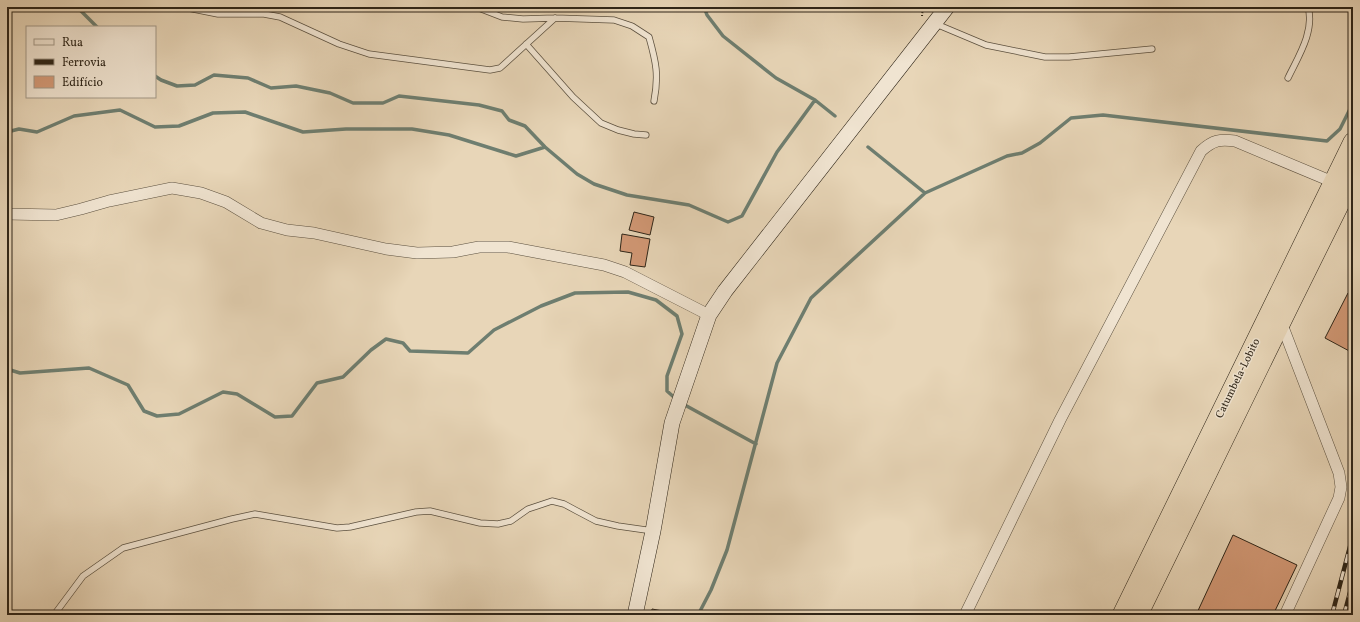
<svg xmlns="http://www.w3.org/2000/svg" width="1360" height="622" font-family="Vollkorn,serif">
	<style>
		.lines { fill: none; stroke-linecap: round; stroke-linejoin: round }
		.stream { stroke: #6e7e70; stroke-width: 3.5 }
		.building { fill: #d39976; stroke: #2e2518 }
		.lane-casing { stroke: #5c5140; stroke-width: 7 }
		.street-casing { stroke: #5c5140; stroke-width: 12 }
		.secondary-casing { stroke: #2e2518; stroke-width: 16 }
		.highway-casing { stroke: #2e2518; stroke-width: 20 }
		.path { stroke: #2e2518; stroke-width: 2; stroke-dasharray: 1 2; stroke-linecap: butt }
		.lane { stroke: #f0e4d1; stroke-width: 5.5 }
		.street { stroke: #f0e4d1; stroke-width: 11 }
		.secondary { stroke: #f0e4d1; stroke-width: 15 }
		.highway { stroke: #e8d6b8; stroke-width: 19 }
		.rail-casing { stroke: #2e2518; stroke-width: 4.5 }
		.rail { stroke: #f0e4d1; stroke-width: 3; stroke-dasharray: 9; stroke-linecap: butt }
		.labels { text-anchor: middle; stroke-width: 3; stroke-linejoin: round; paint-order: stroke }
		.street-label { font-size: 11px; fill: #2e2518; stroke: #f0e4d1 }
	</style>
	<rect width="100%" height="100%" fill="#e8d6b8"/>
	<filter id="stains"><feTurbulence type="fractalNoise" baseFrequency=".005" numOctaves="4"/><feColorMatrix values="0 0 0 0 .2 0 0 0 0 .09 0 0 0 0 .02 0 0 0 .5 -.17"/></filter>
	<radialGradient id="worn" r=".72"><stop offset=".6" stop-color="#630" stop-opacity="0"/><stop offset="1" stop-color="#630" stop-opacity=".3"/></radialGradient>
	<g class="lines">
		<!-- stream -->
		<path class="stream" d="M77,7L97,27
			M704,7L707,15L723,36L776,78L815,100L835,116
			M155,76L161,80L177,86L195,85L214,75L248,78L271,88L296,86L330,93L353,103H383L399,96L479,105L502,111L509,120L525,126L545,147L577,174L594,184L627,195L689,205L728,222L742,216L777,152L815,100
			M7,132L19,129L37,132L74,116L120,110L155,127L179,126L213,113L245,112L303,132L346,129H412L449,135L516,156L545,147
			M868,147L925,193
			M7,369L20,373L89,368L128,385L144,411L157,416L179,414L223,392L237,394L275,417L292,416L317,383L343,377L371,350L386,339L403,343L410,351L468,353L494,330L541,306L575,293L628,292L656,300L677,316L682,334L667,376V391L676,399
			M683,404L756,444
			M698,615L711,590L727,550L777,363L811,298L925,193L1007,156L1022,153L1040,143L1071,118L1103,115L1327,141L1340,129L1353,103"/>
	</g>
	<!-- building -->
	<path class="building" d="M634,212L654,217L650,235L629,230Z
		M622,234L650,239L645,267L630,265L632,253L620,251Z
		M1348,293L1353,296V353L1325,338Z
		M1233,535L1297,565L1273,615H1196Z
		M652,609L668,612V615H651Z"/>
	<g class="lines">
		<defs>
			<path id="lane" d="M183,7L218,14H264L280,17L339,44L369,54L490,70L500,68L555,18
				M476,7L502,17L523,19L555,18L614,20L632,26L649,37C656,62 659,75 654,101
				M936,24L986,45L1045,57H1069L1152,49
				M526,44L573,97L601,123L618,130L634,134L646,135
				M1288,78C1298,57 1315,31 1308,7
				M54,615L83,576L123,548L232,519L255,514L337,528L350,527L416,512L430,511L480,523L498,524L511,521L528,509L552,501L564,504L577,511L596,521L618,526L653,531"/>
			<path id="street" d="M7,214L56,215L81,209L109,201L172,188L201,193L226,202L261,223L287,230L314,233L386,249L417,253L453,252L479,247H508L604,265L625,272L709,315
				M1281,322L1339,473L1341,487L1339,498L1285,615
				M965,615L1060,420L1201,151C1213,140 1220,139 1235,141L1333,182"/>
			<path id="secondary" d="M635,615L653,531L672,423L709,315L725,291L947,7"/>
			<path id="highway" d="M1122,615L1353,142
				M1138,615L1290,304L1353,177"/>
		</defs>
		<!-- lane casing -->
		<use href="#lane" class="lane-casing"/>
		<!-- street casing -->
		<use href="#street" class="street-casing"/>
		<!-- secondary casing -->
		<use href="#secondary" class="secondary-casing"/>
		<!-- highway casing -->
		<use href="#highway" class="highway-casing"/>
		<!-- path -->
		<path class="path" d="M922,16L923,7"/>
		<!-- lane -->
		<use href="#lane" class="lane"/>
		<!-- street -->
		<use href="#street" class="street"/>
		<!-- secondary -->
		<use href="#secondary" class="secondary"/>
		<!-- highway -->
		<use href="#highway" class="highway"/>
		<defs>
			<path id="rail" d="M1332,615L1353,535
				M1344,615L1353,581"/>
		</defs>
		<!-- rail casing -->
		<use href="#rail" class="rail-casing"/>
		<!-- rail -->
		<use href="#rail" class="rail"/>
	</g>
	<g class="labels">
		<!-- street labels -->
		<g class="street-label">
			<text transform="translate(1237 378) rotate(-64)" y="4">Catumbela-Lobito</text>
		</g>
	</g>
	<!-- margin -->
	<rect width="1360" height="622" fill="none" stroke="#e8d6b8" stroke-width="24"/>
	<rect x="8" y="8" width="1344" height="606" fill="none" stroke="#2e2518" stroke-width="2"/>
	<rect x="12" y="12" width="1336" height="598" fill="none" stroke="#2e2518"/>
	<!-- legend -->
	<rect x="26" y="26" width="130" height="72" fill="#f0e4d1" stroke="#a29887"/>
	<rect x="34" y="39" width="20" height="6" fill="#f0e4d1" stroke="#a29887"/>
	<text x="62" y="46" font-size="12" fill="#2e2518">Rua</text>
	<rect x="34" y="59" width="20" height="6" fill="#2e2518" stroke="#a29887"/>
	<text x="62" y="66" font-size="12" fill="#2e2518">Ferrovia</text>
	<rect x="34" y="76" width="20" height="12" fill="#d39976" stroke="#a29887"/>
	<text x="62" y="86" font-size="12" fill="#2e2518">Edifício</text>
	<rect width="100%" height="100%" filter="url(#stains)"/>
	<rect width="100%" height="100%" fill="url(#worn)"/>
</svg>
